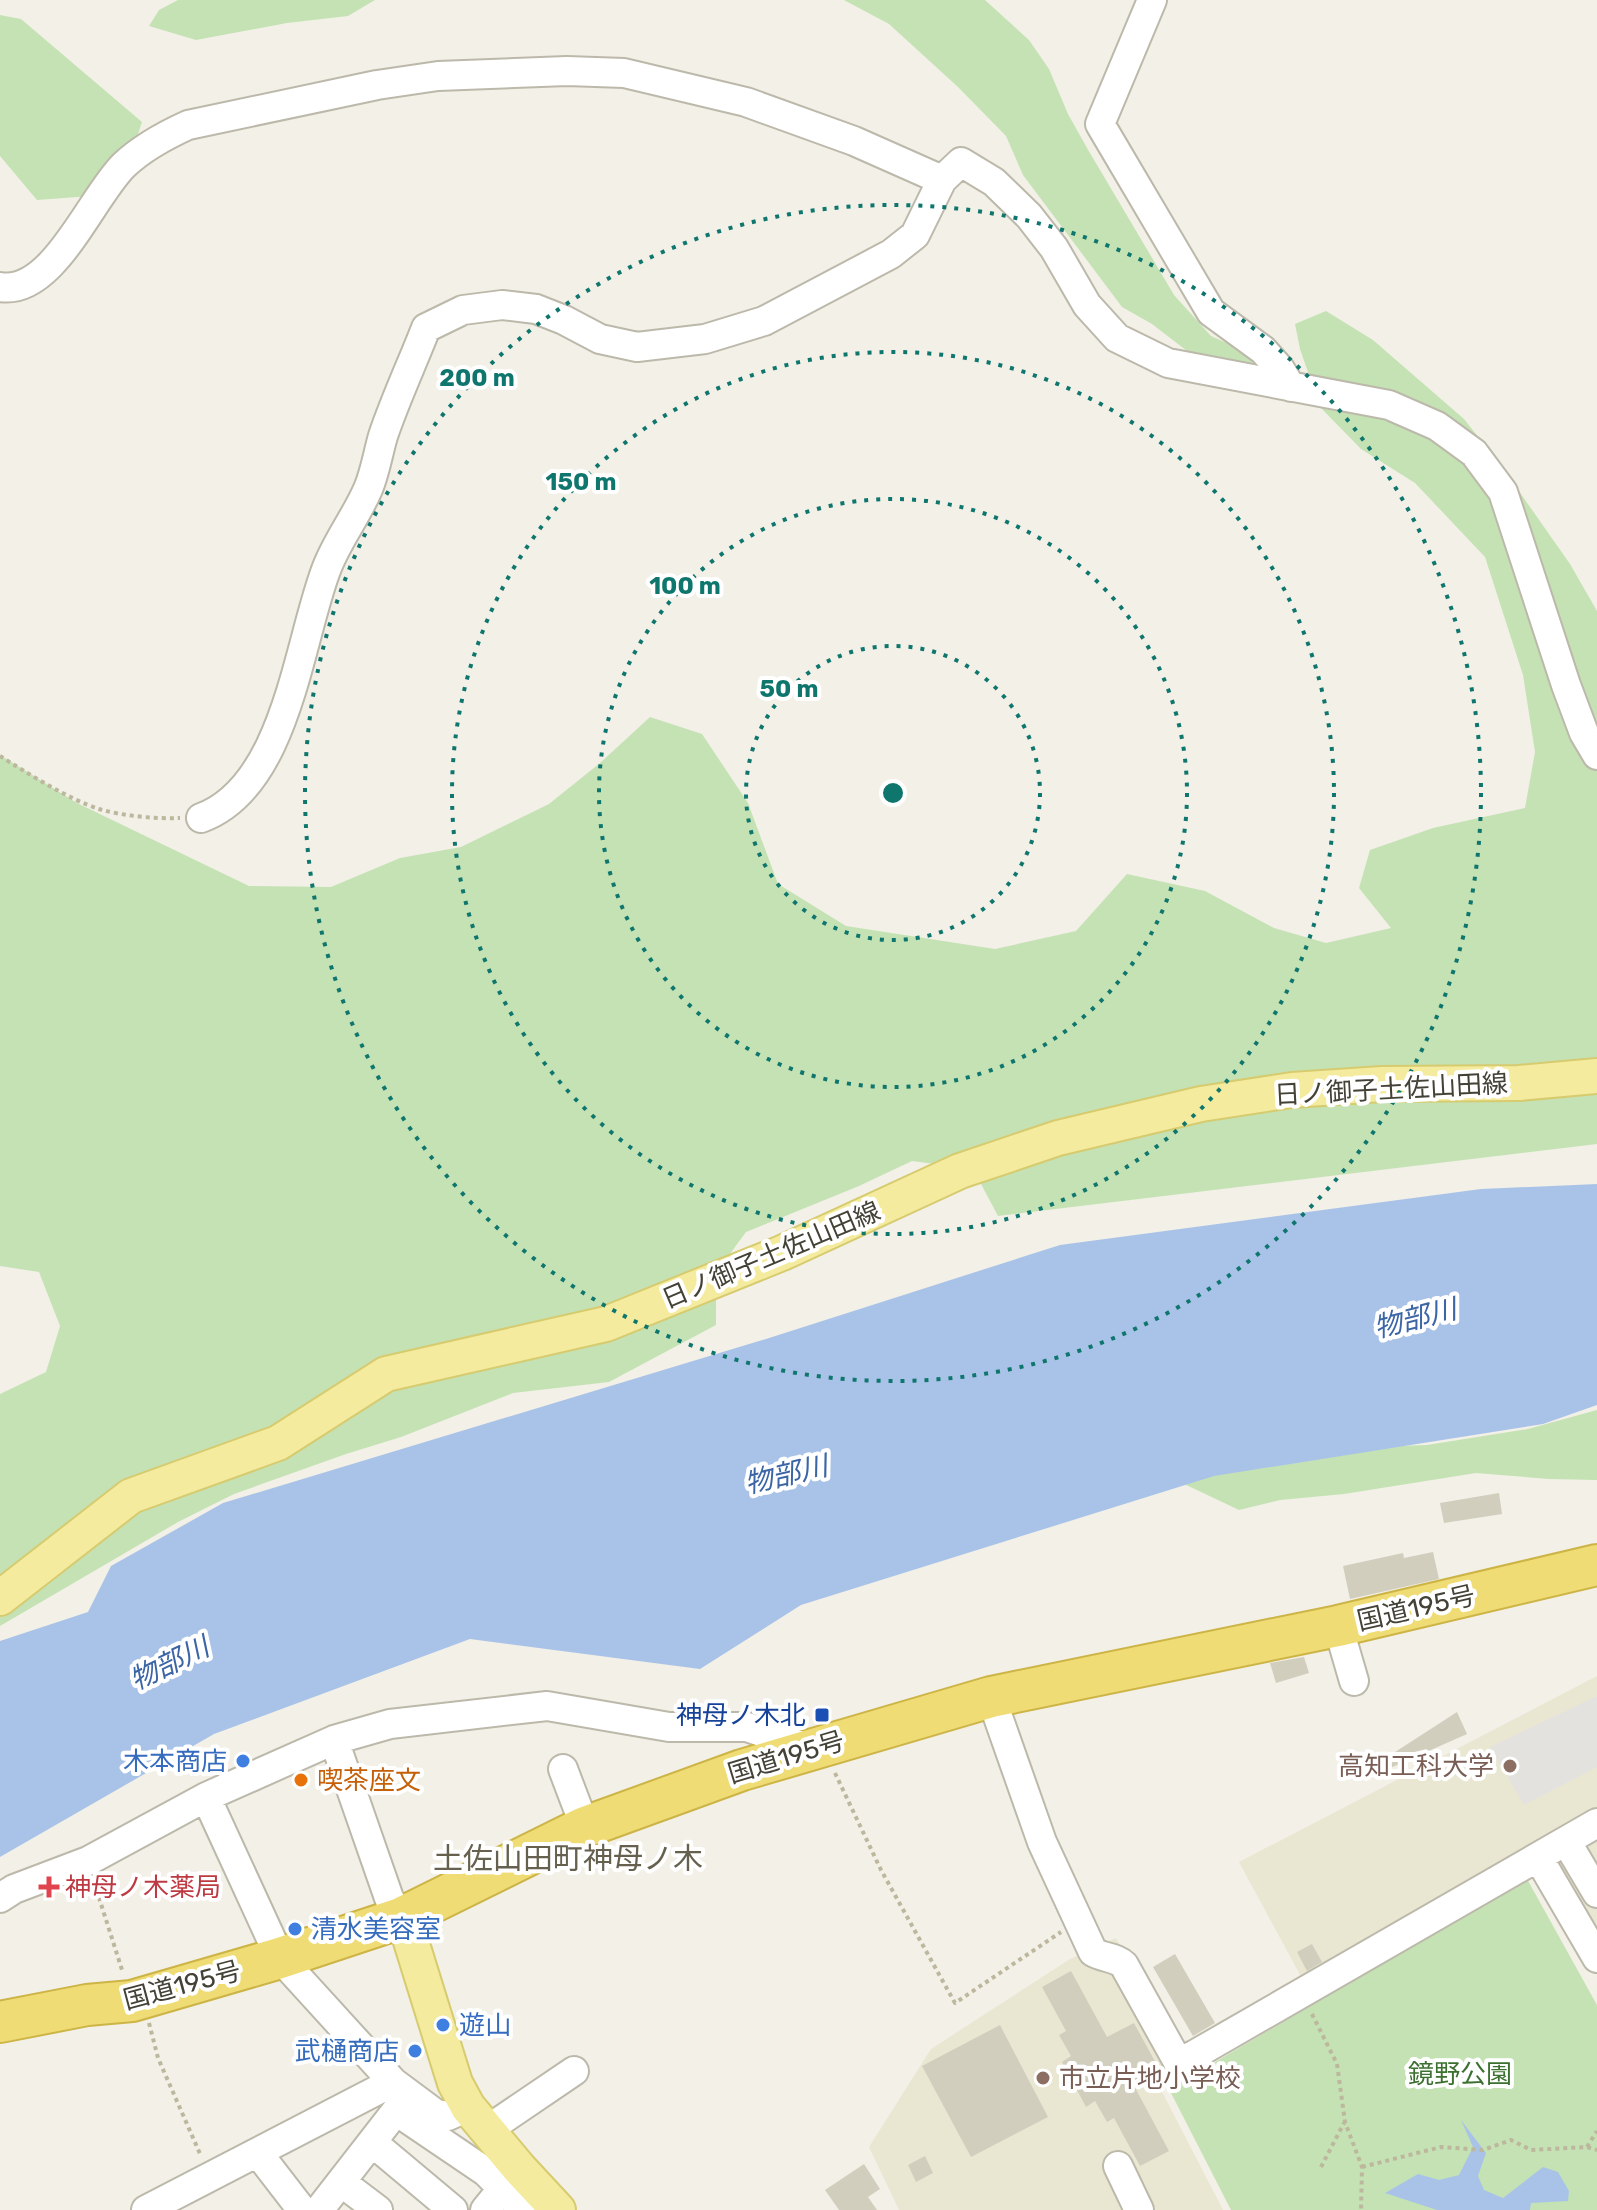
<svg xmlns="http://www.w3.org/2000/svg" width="1597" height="2210" font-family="Rubik,'Noto Sans JP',sans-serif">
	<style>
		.education { fill: #e9e7d2 }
		.green { fill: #c5e2b4 }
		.parking { fill: #e3e2de }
		.water { fill: #a9c3e8 }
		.building { fill: #d2cebe }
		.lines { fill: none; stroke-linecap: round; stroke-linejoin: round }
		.minor-casing { stroke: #bcb9ab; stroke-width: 32 }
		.major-casing { stroke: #d7cb70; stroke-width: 38 }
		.highway-casing { stroke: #cdb446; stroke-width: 44 }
		.path { stroke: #bcb79d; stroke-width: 4; stroke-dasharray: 4 4; stroke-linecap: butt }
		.minor { stroke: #fff; stroke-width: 28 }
		.major { stroke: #f4eb9e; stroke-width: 34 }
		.highway { stroke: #efdc75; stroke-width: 40 }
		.ring { fill: none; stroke: #0f766e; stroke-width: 4; stroke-dasharray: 4 8 }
		.transit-dot { fill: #1a4fb4; stroke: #fff; stroke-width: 3 }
		.shop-dot { fill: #3f7fe0; stroke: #fff; stroke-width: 3 }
		.education-dot { fill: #8d6e63; stroke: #fff; stroke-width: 3 }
		.food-dot { fill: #e8710a; stroke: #fff; stroke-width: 3 }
		.health-dot { fill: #e0444e; stroke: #fff; stroke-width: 3 }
		.labels { text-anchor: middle; stroke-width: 8; stroke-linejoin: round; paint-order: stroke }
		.street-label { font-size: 26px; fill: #444137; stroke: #fff }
		.transit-label { font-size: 26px; fill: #164399; stroke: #fff; text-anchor: end }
		.shop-label { font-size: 26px; fill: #366cbe; stroke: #fff; text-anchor: end }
		.education-label { font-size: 26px; fill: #785e54; stroke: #fff; text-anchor: end }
		.food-label { font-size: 26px; fill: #c56008; stroke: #fff; text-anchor: start }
		.health-label { font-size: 26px; fill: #be3a42; stroke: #fff; text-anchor: start }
		.park-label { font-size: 26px; fill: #3c7030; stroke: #fff }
		.water-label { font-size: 28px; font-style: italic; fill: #3b65a5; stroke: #fff }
		.quarter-label { font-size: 30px; fill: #66614f; stroke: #fff }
		.centre { fill: #0f766e; stroke: #fff; stroke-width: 4 }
		.ring-label { font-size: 24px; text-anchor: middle; font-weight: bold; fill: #0f766e; stroke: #fff; stroke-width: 8; stroke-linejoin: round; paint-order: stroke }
	</style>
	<rect width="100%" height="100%" fill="#f2f0e7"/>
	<!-- education -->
	<path class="education" d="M1597,1676V1971L1531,1856L1305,1984L1239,1862Z
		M1116,1938L1187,2071L1159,2086L1223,2210H899L869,2147L931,2049L1070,1959Z"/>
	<!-- green -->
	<path class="green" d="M178,0H375L348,16L287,23L196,40L149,26L159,10Z
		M844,0H985L1029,40L1049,69L1068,114L1087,148L1174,295L1211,336L1247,352L1255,367L1191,354L1152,324L1122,307L1023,175L1006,136L958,87L889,24Z
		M0,15L21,19L142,122L118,194L37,200L0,156Z
		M1326,311L1373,340L1464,419L1502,467L1570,564L1597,611V1144L998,1216L973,1169L912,1161L859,1186L746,1232L716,1273V1325L609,1382L513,1393L401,1437L346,1454L234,1494L178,1522L0,1626V1394L46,1372L60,1326L39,1272L0,1266V755L77,803L249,886L331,887L400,858L461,847L549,804L600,763L650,717L702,734L748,803L778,884L846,926L995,949L1076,931L1127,874L1205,891L1274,928L1326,943L1391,928L1359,888L1370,850L1433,828L1525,808L1535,752L1523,675L1485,557L1415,483L1361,449L1320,407L1300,349L1295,324Z
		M1597,1410V1480L1549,1479L1476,1473L1344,1494L1280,1500L1239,1510L1182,1483L1232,1460L1341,1448L1427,1445L1528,1429Z
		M1527,1879L1597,2005V2210H1231L1169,2089Z"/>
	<!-- parking -->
	<path class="parking" d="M1597,1696V1767L1524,1805L1490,1747Z"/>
	<!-- water -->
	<path class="water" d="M1597,1184V1405L1543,1424L1214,1476L801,1605L700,1669L470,1639L214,1734L0,1857V1641L88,1612L111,1566L223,1503L766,1339L1060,1245L1481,1189Z
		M1461,2120L1486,2153L1478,2176L1484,2190L1503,2198L1543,2167L1558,2172L1569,2191L1568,2201L1531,2203L1530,2210H1437L1385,2193L1418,2174L1439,2180L1459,2175L1473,2147Z"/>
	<!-- building -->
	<path class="building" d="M1499,1493L1502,1514L1444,1523L1440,1503Z
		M1433,1552L1439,1579L1350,1599L1343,1566L1403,1553L1404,1558Z
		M1304,1657L1309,1673L1276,1683L1270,1663Z
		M1457,1712L1467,1734L1379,1773L1375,1765Z
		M1312,1944L1322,1962L1307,1971L1297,1952Z
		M1175,1954L1215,2023L1193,2036L1153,1967Z
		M1071,1971L1107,2037L1134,2023L1158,2067L1132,2082L1169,2151L1140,2166L1114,2118L1107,2122L1095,2101L1086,2107L1062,2062L1071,2056L1059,2035L1066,2031L1042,1987Z
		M1000,2025L1048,2117L971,2157L922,2066Z
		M925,2156L933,2173L916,2182L908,2165Z
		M864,2164L880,2189L868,2197L877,2210H839L825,2190Z"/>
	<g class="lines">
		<defs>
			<path id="minor" d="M1152,0L1100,124L1211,312L1263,350L1280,369L1291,387
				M0,287C53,296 91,197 124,165C141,149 166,135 188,125L377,85L438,76L567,71L624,73L746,102L854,141L942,180
				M201,818C286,787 298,644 326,570C336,542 356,517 368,489C375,473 378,453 383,436C395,400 412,364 426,328L463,310L502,305L536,309L564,320L600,339L637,347L705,339L764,321L891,254L915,235L942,180L961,162L994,182L1029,216L1054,248L1087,305L1117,338L1168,363L1389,405L1437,426L1474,453L1503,492L1566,685L1584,733L1597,755
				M1338,1626L1354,1681
				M991,1697L1042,1842L1093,1952C1103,1958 1116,1957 1124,1965L1178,2062L1194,2055L1597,1823
				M334,1740L389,1898L401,1918
				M563,1769L585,1827
				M206,1797L280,1958L393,2082L436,2114L448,2116L468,2107
				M1566,1841L1597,1893
				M1538,1857L1597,1958
				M0,1898L14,1889L88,1861L206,1797L334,1740L390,1724L547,1706L669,1727H747L811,1749
				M487,2130L574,2071
				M373,2143L453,2210
				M258,2153L302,2210
				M1118,2166L1139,2210
				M341,2182L378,2210
				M146,2210L393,2082
				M319,2210L396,2111L486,2172L524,2210
				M485,2210L515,2173"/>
			<path id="major" d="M0,1598L131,1496L278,1443L386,1374L606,1324L782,1253L960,1171L1058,1138L1201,1104L1292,1090L1382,1084L1519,1083L1597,1076
				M401,1918L410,1938L455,2083L468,2107L519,2168L558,2210"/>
			<path id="highway" d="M0,2022L87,2005L132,2001L280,1958L401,1918L585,1827L742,1770L991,1697L1338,1626L1597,1565"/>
		</defs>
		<!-- minor casing -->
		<use href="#minor" class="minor-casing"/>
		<!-- major casing -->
		<use href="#major" class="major-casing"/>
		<!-- highway casing -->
		<use href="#highway" class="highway-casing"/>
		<!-- path -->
		<path class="path" d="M0,756C27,773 70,800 99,809C123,816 155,819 180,818
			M835,1773L881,1870L955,2003L1061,1932
			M94,1882L123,1973
			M1312,2014L1337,2064L1345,2122L1362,2167L1361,2210
			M149,2023L158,2058L201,2156
			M1587,2147L1597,2131
			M1321,2167L1344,2123
			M1362,2167L1441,2147L1483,2150L1511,2140L1531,2150L1587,2147L1597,2150"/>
		<!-- minor -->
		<use href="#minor" class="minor"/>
		<!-- major -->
		<use href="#major" class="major"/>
		<!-- highway -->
		<use href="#highway" class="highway"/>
	</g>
	<!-- distance rings -->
	<g class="ring">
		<circle cx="893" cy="793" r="147"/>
		<circle cx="893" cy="793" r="294"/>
		<circle cx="893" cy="793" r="441"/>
		<circle cx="893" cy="793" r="588"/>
	</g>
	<!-- markers -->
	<rect class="transit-dot" x="814" y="1707" width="16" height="16" rx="4"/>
	<g class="shop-dot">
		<circle cx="243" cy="1761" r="8"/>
		<circle cx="295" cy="1929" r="8"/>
		<circle cx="443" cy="2025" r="8"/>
		<circle cx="415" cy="2051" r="8"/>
	</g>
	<g class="education-dot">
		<circle cx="1510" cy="1766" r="8"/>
		<circle cx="1043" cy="2078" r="8"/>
	</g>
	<circle class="food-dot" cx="301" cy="1780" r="8"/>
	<path class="health-dot" d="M45 1875h8v8h8v8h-8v8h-8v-8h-8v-8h8z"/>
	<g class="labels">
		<!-- street labels -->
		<g class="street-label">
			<text transform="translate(1391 1089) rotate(-3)" y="9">日ノ御子土佐山田線</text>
			<text transform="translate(771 1255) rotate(-23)" y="9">日ノ御子土佐山田線</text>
			<text transform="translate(1416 1608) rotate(-13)" y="9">国道195号</text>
			<text transform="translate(786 1757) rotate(-17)" y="9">国道195号</text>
			<text transform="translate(182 1985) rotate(-15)" y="9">国道195号</text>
		</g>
		<!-- transit labels -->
		<g class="transit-label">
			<text x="806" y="1724">神母ノ木北</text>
		</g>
		<!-- shop labels -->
		<g class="shop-label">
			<text x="227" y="1770">木本商店</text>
			<text x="311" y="1938" text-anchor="start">清水美容室</text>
			<text x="459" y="2034" text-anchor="start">遊山</text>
			<text x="399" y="2060">武樋商店</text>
		</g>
		<!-- education labels -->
		<g class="education-label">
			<text x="1494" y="1775">高知工科大学</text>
			<text x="1059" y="2087" text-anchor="start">市立片地小学校</text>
		</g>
		<!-- food labels -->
		<g class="food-label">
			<text x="317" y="1789">喫茶座文</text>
		</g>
		<!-- health labels -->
		<g class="health-label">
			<text x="65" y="1896">神母ノ木薬局</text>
		</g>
		<!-- park labels -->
		<g class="park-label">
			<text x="1460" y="2083">鏡野公園</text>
		</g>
		<!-- water labels -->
		<g class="water-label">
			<text transform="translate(1415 1318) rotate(-14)" y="10">物部川</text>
			<text transform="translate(786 1474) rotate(-13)" y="10">物部川</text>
			<text transform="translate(169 1663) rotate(-26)" y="10">物部川</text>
		</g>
		<!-- quarter labels -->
		<g class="quarter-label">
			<text x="568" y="1869">土佐山田町神母ノ木</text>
		</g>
	</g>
	<circle cx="893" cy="793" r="12" class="centre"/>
	<g class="ring-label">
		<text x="477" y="386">200 m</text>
		<text x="581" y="490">150 m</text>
		<text x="685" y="594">100 m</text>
		<text x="789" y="697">50 m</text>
	</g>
</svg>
